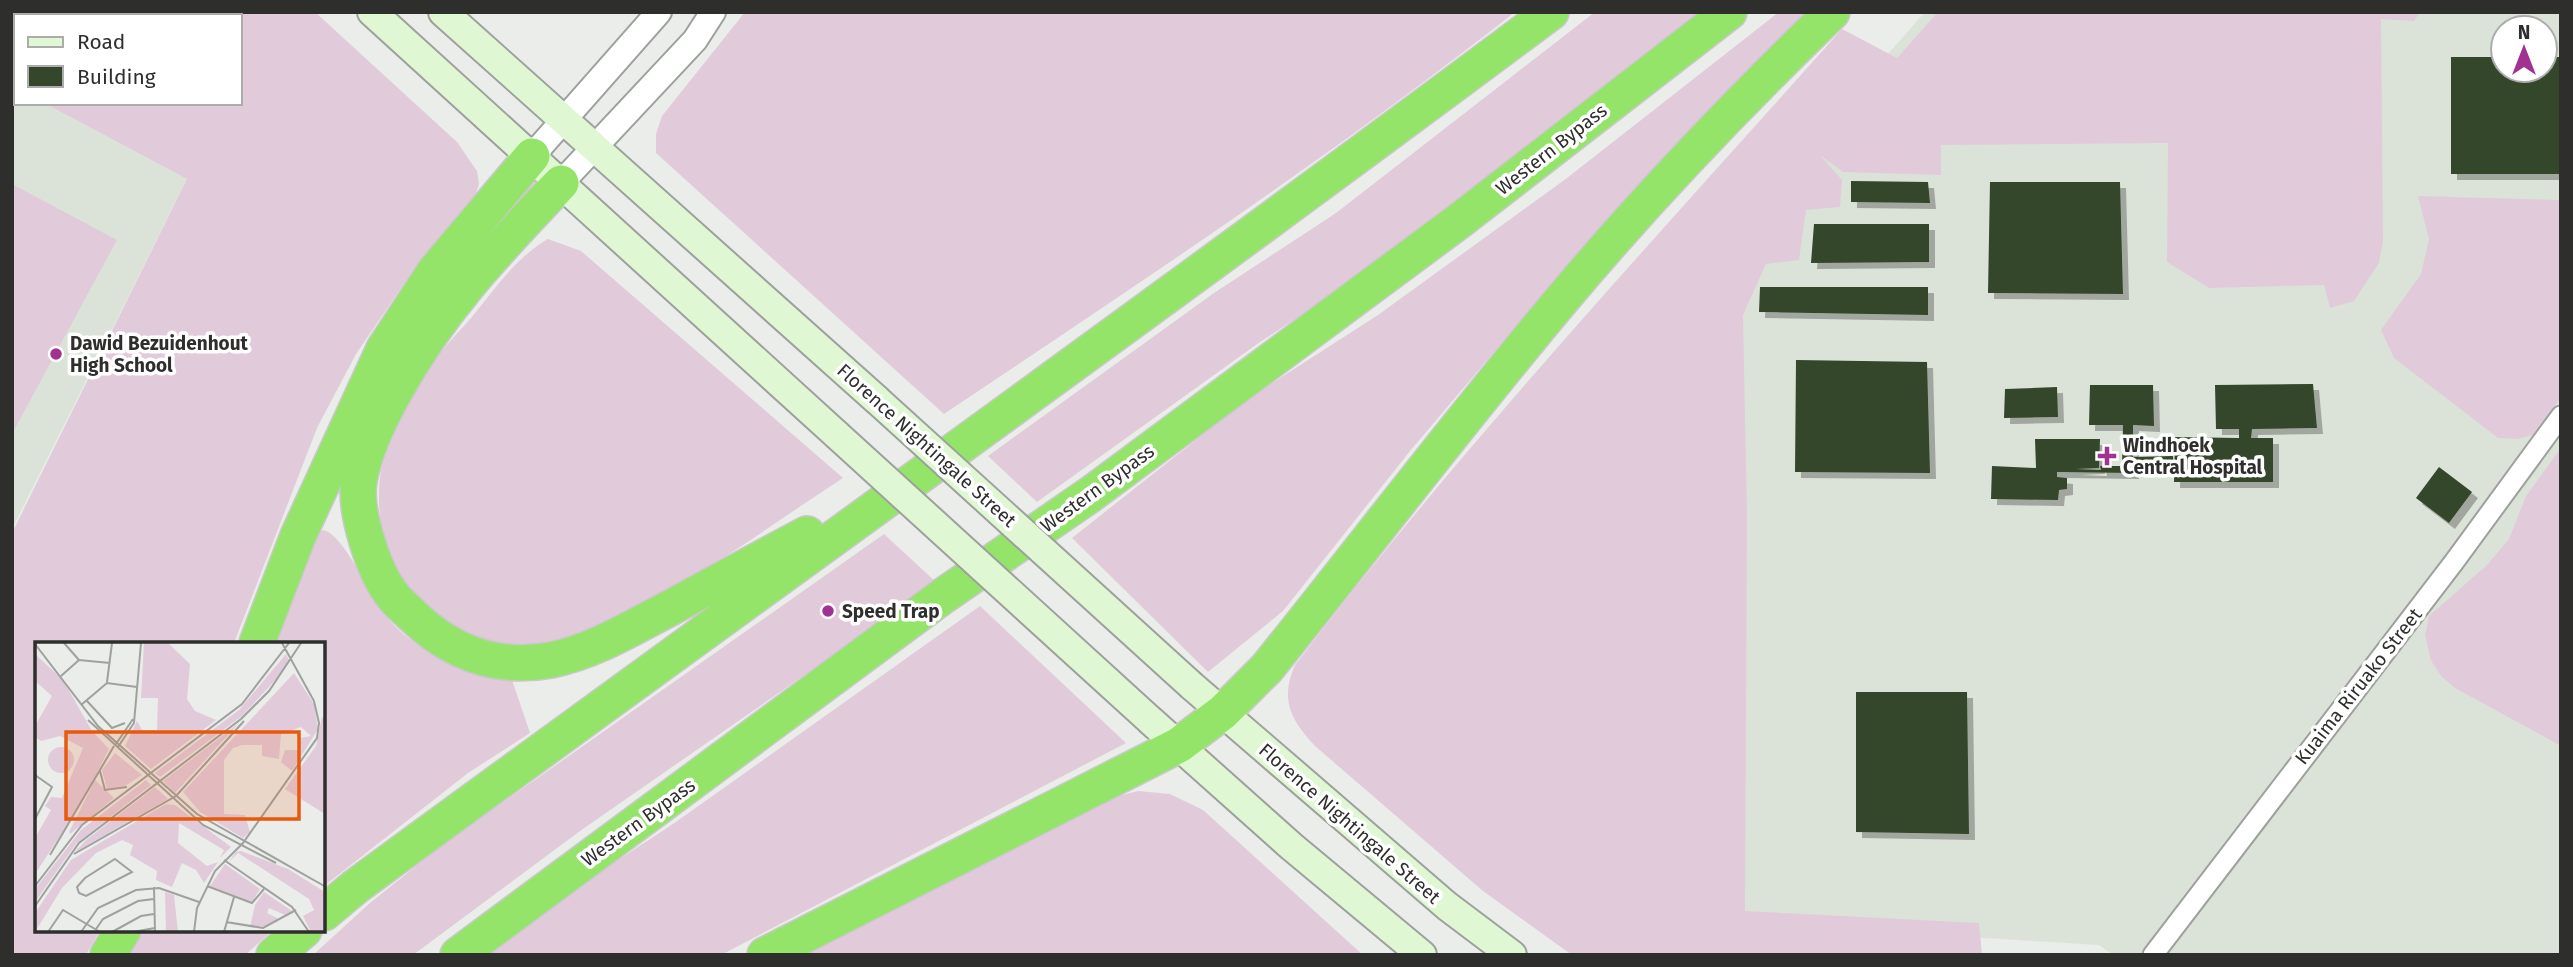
<svg xmlns="http://www.w3.org/2000/svg" width="2573" height="967" font-family="'Fira Sans',sans-serif">
	<style>
		.built { fill: #dbe3d8; fill-rule: evenodd }
		.grass { fill: #e1cbdb }
		.building { fill: #34472a; filter: url(#shadow) }
		.lines { fill: none; stroke-linecap: round; stroke-linejoin: round }
		.minor-casing { stroke: #9da09c; stroke-width: 23 }
		.tertiary-casing { stroke: #9da09c; stroke-width: 28 }
		.secondary-casing { stroke: #9da09c; stroke-width: 32 }
		.motorway-casing { stroke: #c9c9c8; stroke-width: 38 }
		.minor { stroke: #fff; stroke-width: 19 }
		.tertiary { stroke: #fff; stroke-width: 24 }
		.secondary { stroke: #dff7d2; stroke-width: 28 }
		.motorway { stroke: #94e469; stroke-width: 35 }
		.secondary-bridge-casing { stroke: #9da09c; stroke-width: 32; stroke-linecap: butt }
		.secondary-bridge { stroke: #dff7d2; stroke-width: 28 }
		.poi-dot { fill: #a2328f; stroke: #fff; stroke-width: 2.5 }
		.labels { text-anchor: middle; stroke-width: 7; stroke-linejoin: round; paint-order: stroke }
		.street-label { font-size: 19px; fill: #2e2f2d; stroke: #fff }
		.poi-label { font-size: 19px; font-weight: bold; fill: #2e2f2d; stroke: #fff; text-anchor: start }
		.inset-road { fill: none; stroke: #9fa19e; stroke-width: 2 }
		.view { fill: #e8590c; fill-opacity: 0.15; stroke: #e8590c; stroke-width: 3.5 }
		.inset-edge { fill: none; stroke: #2e2f2d; stroke-width: 3.5 }
	</style>
	<defs>
		<filter id="shadow"><feDropShadow dx="6" dy="6" stdDeviation="0" flood-color="#0004"/></filter>
	</defs>
	<rect width="100%" height="100%" fill="#eaede9"/>
	<!-- built -->
	<path class="built" d="M1925,12H2561V955H2113L2099,945L1732,923L1576,407ZM2503,28H2545V70H2503Z
		M12,87L16,88V103H44L187,179L12,529Z"/>
	<!-- grass -->
	<path class="grass" d="M12,12H315L457,142L477,171L479,184L473,203L418,263L356,354L317,428L234,643H37V930H100L86,955H12V533L187,179L44,103H240V16H16V88L12,87Z
		M745,12H1515C1332,156 1138,284 944,414L656,153V134L662,116Z
		M1595,12H1712L1401,250L1260,342L1037,502L988,456L1214,293L1336,213Z
		M1779,12H1814L1647,183L1522,319L1410,451L1283,611L1208,672L1072,538L1249,398L1378,315L1567,178Z
		M1938,12H2420L2414,21L2381,19L2383,241L2379,263L2354,301L2330,308L2324,285L2209,288L2167,262L2168,143L1941,145V175L1843,172L1820,155L1842,180L1840,207L1806,210L1799,260L1766,264L1743,315L1747,515L1745,911L1979,923L1982,955H1572L1483,891L1315,746C1290,719 1280,700 1295,665C1465,442 1656,238 1842,29L1897,58Z
		M12,184L117,240L12,434Z
		M2418,196L2561,200V397L2536,434L2518,439L2498,438L2394,358L2381,330L2421,274L2429,239Z
		M548,239L581,251L843,478C750,538 643,623 532,645C506,650 459,631 438,616C392,585 374,530 380,477C383,449 417,386 434,362C444,346 459,332 471,318C496,288 515,258 548,239Z
		M2561,448V746L2455,688L2442,677L2431,661L2425,635L2429,616L2487,565L2509,539L2526,496Z
		M323,530C345,534 372,602 392,623C423,656 469,673 512,680L530,733L468,773L324,886V643H270L318,534Z
		M884,534L937,583L580,831L413,955H313L370,903L441,846Z
		M980,606L1126,743L721,955H484L566,894L673,824Z
		M1138,791L1170,794L1203,810L1363,955H798L1111,798Z
		M137,930H273L245,955H122Z"/>
	<!-- building -->
	<path class="building" d="M2451,57H2503V70H2545V57H2561V174H2451Z
		M1851,181L1928,182L1930,203L1851,202Z
		M1990,182H2120L2123,294L1988,293Z
		M1814,224H1929V262L1811,263Z
		M1760,287H1928V315L1759,312Z
		M1796,360L1927,362L1930,473L1795,472Z
		M2313,384L2317,428L2252,429L2251,438H2273V482H2174L2175,437L2239,438V429H2216L2215,385Z
		M2090,385H2153L2154,426L2133,425V457L2173,456L2174,467L2133,466V473L2057,472V477L2067,478V489L2059,490L2058,500L1991,499L1992,466L2036,468L2035,439H2100L2099,468L2075,469L2101,470L2100,466H2122L2123,425H2089Z
		M2057,387L2058,417L2004,418L2005,389Z
		M2439,467L2472,492L2449,523L2416,498Z
		M1856,692H1967L1969,834L1856,832Z"/>
	<g class="lines">
		<defs>
			<path id="minor" d="M2153,955L2454,562L2561,416"/>
			<path id="tertiary" d="M532,156L659,12
				M561,183L695,40L713,12"/>
			<path id="secondary" d="M372,12L837,435
				M443,12L877,400
				M1192,686L1447,906L1512,955
				M1151,721L1291,846L1422,955"/>
			<path id="motorway" d="M561,183C496,251 439,310 394,393C379,420 364,451 359,481C354,511 374,573 393,596C398,603 406,609 412,615C451,653 497,670 551,660C595,651 633,627 672,607C717,582 762,558 807,534
				M257,643L298,536L384,349L435,271L532,156
				M324,913L355,887C753,595 1155,308 1551,12
				M108,955L123,930
				M274,955L304,930
				M458,955L943,596L1091,494L1459,221L1729,12
				M765,955L1179,745L1223,712L1267,668C1366,545 1462,418 1564,297C1648,197 1738,103 1832,12"/>
		</defs>
		<!-- minor casing -->
		<use href="#minor" class="minor-casing"/>
		<!-- tertiary casing -->
		<use href="#tertiary" class="tertiary-casing"/>
		<!-- secondary casing -->
		<use href="#secondary" class="secondary-casing"/>
		<!-- motorway casing -->
		<use href="#motorway" class="motorway-casing"/>
		<!-- minor -->
		<use href="#minor" class="minor"/>
		<!-- tertiary -->
		<use href="#tertiary" class="tertiary"/>
		<!-- secondary -->
		<use href="#secondary" class="secondary"/>
		<!-- motorway -->
		<use href="#motorway" class="motorway"/>
		<defs>
			<path id="secondary-bridge" d="M877,400L1192,686
				M837,435L1151,721"/>
		</defs>
		<!-- secondary-bridge casing -->
		<use href="#secondary-bridge" class="secondary-bridge-casing"/>
		<!-- secondary-bridge -->
		<use href="#secondary-bridge" class="secondary-bridge"/>
	</g>
	<!-- markers -->
	<g class="poi-dot">
		<circle cx="56" cy="354" r="7"/>
		<path d="M2103.5 445.5h7v7h7v7h-7v7h-7v-7h-7v-7h7z"/>
		<circle cx="828" cy="611" r="7"/>
	</g>
	<g class="labels">
		<!-- street labels -->
		<g class="street-label">
			<text transform="translate(1551 149) rotate(-38)" y="7">Western Bypass</text>
			<text transform="translate(927 445) rotate(42)" y="7">Florence Nightingale Street</text>
			<text transform="translate(1097 488) rotate(-36)" y="7">Western Bypass</text>
			<text transform="translate(2358 686) rotate(-52)" y="7">Kuaima Riruako Street</text>
			<text transform="translate(638 822) rotate(-36)" y="7">Western Bypass</text>
			<text transform="translate(1350 823) rotate(41)" y="7">Florence Nightingale Street</text>
		</g>
		<!-- poi labels -->
		<g class="poi-label">
			<text x="70" y="350">Dawid Bezuidenhout<tspan x="70" dy="22">High School</tspan></text>
			<text x="2123" y="452">Windhoek<tspan x="2123" dy="22">Central Hospital</tspan></text>
			<text x="842" y="618">Speed Trap</text>
		</g>
	</g>
	<!-- overview -->
	<g transform="translate(35 642)">
		<rect width="290" height="290" fill="#eaede9"/>
		<path d="M109,1H133L155,22L152,57L160,69L181,78L116,127L90,104L102,79L107,88H122L123,56H106ZM0,12L28,38L57,89L74,107L46,162L0,232V196L16,168L10,164L16,155L27,156L48,106L25,94L6,99L0,95V84L17,54L0,39ZM251,12L254,19L245,33L207,74L125,135L120,131L204,68ZM259,31L279,62L283,87L257,129L246,120L250,108H265V96L276,94L266,85L246,92L244,117L227,114V103H207L198,106L189,118V172L210,173L215,190L208,196L165,170L148,150ZM287,75L291,76L290,172L250,147L281,104ZM204,81L140,151L128,139ZM13 118a13 13 0 1 1 26 0a13 13 0 1 1-26 0ZM80,111L107,133L90,144L72,147L67,128ZM60,138L79,156L35,192L34,190ZM111,138L116,143L41,202L0,260V247L46,188ZM120,145L133,157L39,211L51,198ZM131,162L140,163L196,205L185,216L189,208L144,181L143,201L172,224L183,220L169,241L161,228L147,221L137,245L121,238L122,229L95,213L98,203L87,198L61,211L27,246L0,290V271L36,218ZM206,209L253,227L290,250V290H276L268,274L279,268L274,257L203,211L194,220L201,210ZM190,222L225,247L217,260L175,244ZM130,250L139,253L143,290H131ZM229,250L257,269L250,273L234,266L232,271L244,277L232,284L215,285L220,263Z" fill="#e1cbdb"/>
		<path class="inset-road" d="M29,1L44,18M0,2L63,84L162,172L291,245M26,34L44,18L75,21M72,40L77,1M52,59L77,86L90,81M46,63L72,41L102,45M53,78L168,183L241,221M81,102L98,77M83,105L99,81L106,1M65,129L70,148L92,145M0,133L17,145L0,177M39,212L141,154L209,79M15,213L79,104M80,217L97,230L51,254L44,251L42,245L50,236ZM189,218L257,265L274,290M0,244L47,183L207,62L254,1M172,244L217,261L229,247M119,245L120,290M0,264L44,201L206,77L234,49L266,1M191,280L228,286L261,268M61,287L68,277L103,259L119,257M13,290L28,268L65,290M46,290L63,266L101,248L124,246L164,260M77,290L106,274L119,272M98,290L120,286M159,290L162,266L180,229L208,201L282,96L284,81L279,59L247,1M189,290L199,255"/>
		<path class="view" d="M31,90H264V177H31Z"/>
		<rect width="290" height="290" class="inset-edge"/>
	</g>
	<!-- border -->
	<rect width="2573" height="967" fill="none" stroke="#2e2f2d" stroke-width="28"/>
	<!-- legend -->
	<rect x="14" y="14" width="228" height="91" fill="#ffffff" stroke="#abacab" stroke-width="2"/>
	<rect x="28" y="37" width="35" height="10" fill="#dff7d2" stroke="#abacab" stroke-width="2"/>
	<text x="77" y="49" font-size="21" fill="#2e2f2d">Road</text>
	<rect x="28" y="66" width="35" height="21" fill="#34472a" stroke="#abacab" stroke-width="2"/>
	<text x="77" y="84" font-size="21" fill="#2e2f2d">Building</text>
	<!-- north arrow -->
	<g transform="translate(2524 49)"><circle r="33" fill="#ffffff" stroke="#abacab" stroke-width="2"/>
	<path d="M0-5L12 26L0 18L-12 26Z" fill="#a2328f"/>
	<text y="-10" font-size="19" font-weight="bold" text-anchor="middle" fill="#2e2f2d">N</text>
	</g>
</svg>
